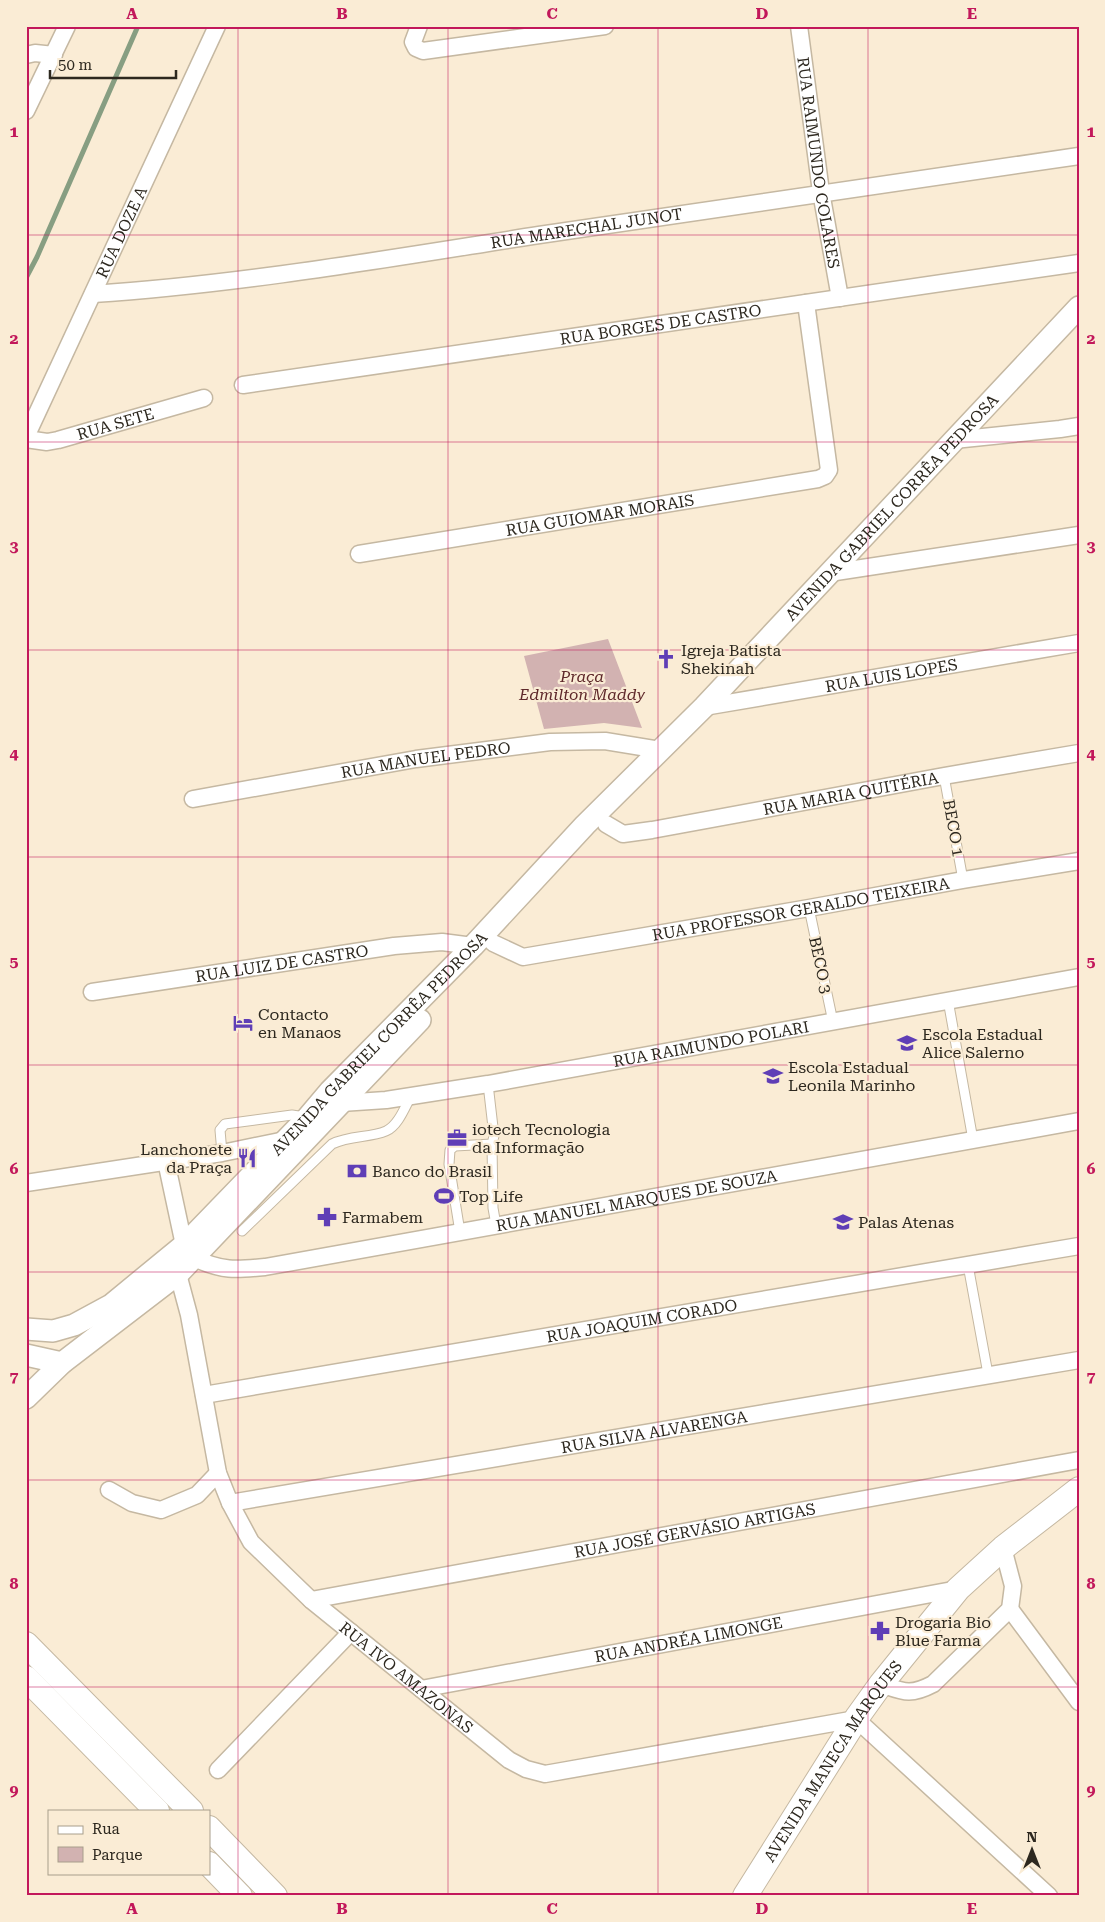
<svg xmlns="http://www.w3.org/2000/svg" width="1105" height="1922" font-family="'Roboto Serif',serif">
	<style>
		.green { fill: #d2b2b1 }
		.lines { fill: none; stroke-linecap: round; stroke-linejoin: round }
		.stream { stroke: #879e82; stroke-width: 5 }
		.service-casing { stroke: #c5b8a2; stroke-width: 11 }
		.minor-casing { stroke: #c5b8a2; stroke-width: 19 }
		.tertiary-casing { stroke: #c5b8a2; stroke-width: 24 }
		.secondary-casing { stroke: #c5b8a2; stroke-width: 26 }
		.service { stroke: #fff; stroke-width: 9 }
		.minor { stroke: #fff; stroke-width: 16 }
		.tertiary { stroke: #fff; stroke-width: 21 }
		.secondary { stroke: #fff; stroke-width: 24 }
		.grid { fill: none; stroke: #c2185b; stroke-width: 1; stroke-opacity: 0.55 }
		.labels { text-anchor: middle; stroke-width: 4.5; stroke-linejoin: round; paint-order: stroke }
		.street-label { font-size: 16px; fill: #2d281f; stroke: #faecd5 }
		.poi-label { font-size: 16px; fill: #2d281f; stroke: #faecd5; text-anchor: start }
		.park-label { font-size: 16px; font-style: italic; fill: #5f292b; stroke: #faecd5 }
		.neatline { fill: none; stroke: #c2185b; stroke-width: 2 }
		.grid-label { font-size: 16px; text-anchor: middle; font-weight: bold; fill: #c2185b }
	</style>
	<rect width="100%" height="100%" fill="#faecd5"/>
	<!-- green -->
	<path class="green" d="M608,639L642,728L604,723L544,729L524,656Z"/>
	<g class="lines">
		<!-- stream -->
		<path class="stream" d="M26,278L37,257L138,26"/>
		<defs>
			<path id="service" d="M944,776L963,880
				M809,908L833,1022
				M948,1000L973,1140
				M488,1084L494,1136L492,1144L493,1208L496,1225
				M222,1153L220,1130L225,1124L292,1115L305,1117
				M242,1231L332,1144C350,1135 370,1138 386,1131C398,1126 405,1107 411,1096
				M460,1232L449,1164L450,1150L455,1146L492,1144
				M968,1265L988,1374"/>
			<g id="minor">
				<path d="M419,26L413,42L416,48L423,51L605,26"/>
				<path id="s1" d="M799,26L821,192L840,298"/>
				<path d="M26,55L35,53L54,55"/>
				<path d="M26,111L67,26"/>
				<path id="s2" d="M93,294C243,284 391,258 539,235C719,207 899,181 1079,156"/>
				<path id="s3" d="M243,385L1079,263"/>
				<path id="s4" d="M26,437L217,26"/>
				<path id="s5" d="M26,439L47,442L58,440L204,398"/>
				<path d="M954,440L1060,429L1079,426"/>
				<path id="s6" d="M359,554L818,479L825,476L829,470L806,303"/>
				<path d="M829,573L1079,535"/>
				<path id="s7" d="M704,707L1079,643"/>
				<path id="s8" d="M193,799L416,759L550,742L605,741L660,750"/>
				<path id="s9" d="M606,824L623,834L652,830L944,776L1079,753"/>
				<path id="s10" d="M493,943L523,957L809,908L963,880L1079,861"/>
				<path id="s11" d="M92,992L394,946L442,942L473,946"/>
				<path id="s12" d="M341,1103L386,1100L488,1084L1079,977"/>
				<path d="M166,1161L184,1245"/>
				<path d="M26,1183L222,1153L285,1140"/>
				<path id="s13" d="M194,1258C222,1271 235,1270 265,1267L1079,1121"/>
				<path id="s14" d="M178,1274L189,1315L218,1473L230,1503L251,1542L311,1600L509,1760L526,1769L545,1774L856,1719L1049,1896"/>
				<path id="s15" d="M204,1395L1079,1246"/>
				<path d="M109,1490L132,1503L161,1510L197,1495L218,1473"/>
				<path id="s16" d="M230,1503L1079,1360"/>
				<path id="s17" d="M311,1600L1079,1460"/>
				<path d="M1010,1609L1079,1702"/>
				<path d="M881,1684C904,1692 910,1696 933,1684L1010,1609L1013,1586L1003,1548"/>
				<path id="s18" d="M421,1689L958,1589"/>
				<path d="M218,1770L351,1632"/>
			</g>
			<g id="tertiary">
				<path id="s19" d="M26,1329L53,1331L74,1325L111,1305L184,1245L308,1117L330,1091L473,946L585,825L704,707L1079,307"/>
				<path d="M26,1355L62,1363"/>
				<path d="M26,1398L62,1363L178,1274L420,1020"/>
			</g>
			<g id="secondary">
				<path d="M26,1644L191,1811"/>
				<path d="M26,1678L157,1811"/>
				<path d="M209,1828L275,1896"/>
				<path d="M209,1864L240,1896"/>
				<path id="s20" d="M745,1896L858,1716L881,1684L958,1589L1003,1548L1079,1489"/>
			</g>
		</defs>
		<!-- service casing -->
		<use href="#service" class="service-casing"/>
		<!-- minor casing -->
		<use href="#minor" class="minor-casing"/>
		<!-- tertiary casing -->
		<use href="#tertiary" class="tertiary-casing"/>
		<!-- secondary casing -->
		<use href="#secondary" class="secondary-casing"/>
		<!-- service -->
		<use href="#service" class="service"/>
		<!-- minor -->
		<use href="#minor" class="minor"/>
		<!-- tertiary -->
		<use href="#tertiary" class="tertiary"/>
		<!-- secondary -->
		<use href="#secondary" class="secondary"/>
	</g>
	<!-- grid -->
	<path class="grid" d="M238,26V1896M448,26V1896M658,26V1896M868,26V1896M26,235H1079M26,442H1079M26,650H1079M26,857H1079M26,1065H1079M26,1272H1079M26,1480H1079M26,1687H1079"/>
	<!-- icons -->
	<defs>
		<symbol id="church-bare" viewBox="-9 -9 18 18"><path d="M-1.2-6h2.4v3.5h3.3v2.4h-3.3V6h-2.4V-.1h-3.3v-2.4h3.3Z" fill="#5f3eb6" stroke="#faecd5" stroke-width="2.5" paint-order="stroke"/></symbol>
		<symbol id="hotel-bare" viewBox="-9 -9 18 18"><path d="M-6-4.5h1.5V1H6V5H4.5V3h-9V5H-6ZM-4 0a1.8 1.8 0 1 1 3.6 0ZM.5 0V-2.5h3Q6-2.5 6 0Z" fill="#5f3eb6" stroke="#faecd5" stroke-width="2.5" paint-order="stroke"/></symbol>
		<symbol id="school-bare" viewBox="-9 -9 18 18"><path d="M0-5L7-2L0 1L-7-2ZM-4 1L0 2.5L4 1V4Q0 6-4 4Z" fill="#5f3eb6" stroke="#faecd5" stroke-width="2.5" paint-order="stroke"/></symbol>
		<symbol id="office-bare" viewBox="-9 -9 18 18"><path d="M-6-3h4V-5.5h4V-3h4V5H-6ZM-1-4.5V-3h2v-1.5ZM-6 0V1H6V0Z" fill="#5f3eb6" stroke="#faecd5" stroke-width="2.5" paint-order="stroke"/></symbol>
		<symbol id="restaurant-bare" viewBox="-9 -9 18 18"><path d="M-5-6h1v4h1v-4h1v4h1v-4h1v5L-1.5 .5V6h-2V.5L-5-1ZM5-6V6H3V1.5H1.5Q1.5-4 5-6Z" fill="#5f3eb6" stroke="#faecd5" stroke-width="2.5" paint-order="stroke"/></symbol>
		<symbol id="bank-bare" viewBox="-9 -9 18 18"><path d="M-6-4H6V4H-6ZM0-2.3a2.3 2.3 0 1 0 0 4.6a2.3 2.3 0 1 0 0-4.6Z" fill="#5f3eb6" stroke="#faecd5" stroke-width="2.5" paint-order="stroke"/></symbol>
		<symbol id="stadium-bare" viewBox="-9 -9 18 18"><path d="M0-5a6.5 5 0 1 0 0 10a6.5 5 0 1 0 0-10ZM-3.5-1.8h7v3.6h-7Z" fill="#5f3eb6" stroke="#faecd5" stroke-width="2.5" paint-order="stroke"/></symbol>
		<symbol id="pharmacy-bare" viewBox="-9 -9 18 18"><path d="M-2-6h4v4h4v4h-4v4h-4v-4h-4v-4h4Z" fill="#5f3eb6" stroke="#faecd5" stroke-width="2.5" paint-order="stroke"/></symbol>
	</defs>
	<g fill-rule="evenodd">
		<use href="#church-bare" x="652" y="645" width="28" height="28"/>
		<use href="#hotel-bare" x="229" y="1009" width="28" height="28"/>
		<use href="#school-bare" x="893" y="1029" width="28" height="28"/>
		<use href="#school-bare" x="759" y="1062" width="28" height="28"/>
		<use href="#office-bare" x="443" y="1124" width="28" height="28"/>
		<use href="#restaurant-bare" x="233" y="1144" width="28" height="28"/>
		<use href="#bank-bare" x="343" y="1157" width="28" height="28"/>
		<use href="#stadium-bare" x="430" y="1182" width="28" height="28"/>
		<use href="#pharmacy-bare" x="313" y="1203" width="28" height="28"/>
		<use href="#school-bare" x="829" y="1208" width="28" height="28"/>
		<use href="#pharmacy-bare" x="866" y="1617" width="28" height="28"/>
	</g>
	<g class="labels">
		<!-- street labels -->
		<g class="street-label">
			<text dy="6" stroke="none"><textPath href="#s1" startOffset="138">RUA RAIMUNDO COLARES</textPath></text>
			<text dy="6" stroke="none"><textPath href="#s2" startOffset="498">RUA MARECHAL JUNOT</textPath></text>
			<text dy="6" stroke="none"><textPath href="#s4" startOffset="226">RUA DOZE A</textPath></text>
			<text dy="6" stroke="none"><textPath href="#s3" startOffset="422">RUA BORGES DE CASTRO</textPath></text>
			<text dy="6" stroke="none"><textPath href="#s5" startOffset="92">RUA SETE</textPath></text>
			<text dy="6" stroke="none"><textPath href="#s19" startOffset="1208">AVENIDA GABRIEL CORRÊA PEDROSA</textPath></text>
			<text dy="6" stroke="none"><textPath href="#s6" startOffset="244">RUA GUIOMAR MORAIS</textPath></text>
			<text dy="6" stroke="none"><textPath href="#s7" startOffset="190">RUA LUIS LOPES</textPath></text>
			<text dy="6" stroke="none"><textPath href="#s8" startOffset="236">RUA MANUEL PEDRO</textPath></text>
			<text dy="6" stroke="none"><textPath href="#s9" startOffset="251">RUA MARIA QUITÉRIA</textPath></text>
			<text transform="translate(954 828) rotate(80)" y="6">BECO 1</text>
			<text dy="6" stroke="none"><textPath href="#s10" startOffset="315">RUA PROFESSOR GERALDO TEIXEIRA</textPath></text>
			<text dy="6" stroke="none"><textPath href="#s11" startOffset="192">RUA LUIZ DE CASTRO</textPath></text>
			<text transform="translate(821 965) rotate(78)" y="6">BECO 3</text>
			<text dy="6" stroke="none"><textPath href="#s19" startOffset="466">AVENIDA GABRIEL CORRÊA PEDROSA</textPath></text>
			<text dy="6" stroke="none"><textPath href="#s12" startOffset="375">RUA RAIMUNDO POLARI</textPath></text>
			<text dy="6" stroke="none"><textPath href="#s13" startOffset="450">RUA MANUEL MARQUES DE SOUZA</textPath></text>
			<text dy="6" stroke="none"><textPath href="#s15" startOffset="444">RUA JOAQUIM CORADO</textPath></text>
			<text dy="6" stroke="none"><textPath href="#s16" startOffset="430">RUA SILVA ALVARENGA</textPath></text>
			<text dy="6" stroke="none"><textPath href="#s17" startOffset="390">RUA JOSÉ GERVÁSIO ARTIGAS</textPath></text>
			<text dy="6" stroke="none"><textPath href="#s18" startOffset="272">RUA ANDRÉA LIMONGE</textPath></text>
			<text dy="6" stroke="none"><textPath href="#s14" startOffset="486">RUA IVO AMAZONAS</textPath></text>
			<text dy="6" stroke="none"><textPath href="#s20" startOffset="161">AVENIDA MANECA MARQUES</textPath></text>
		</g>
		<!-- poi labels -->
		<g class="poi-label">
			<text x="681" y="656">Igreja Batista<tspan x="681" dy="18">Shekinah</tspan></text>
			<text x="258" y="1020">Contacto<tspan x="258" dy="18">en Manaos</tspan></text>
			<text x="922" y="1040">Escola Estadual<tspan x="922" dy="18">Alice Salerno</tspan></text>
			<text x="788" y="1073">Escola Estadual<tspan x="788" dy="18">Leonila Marinho</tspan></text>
			<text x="472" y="1135">iotech Tecnologia<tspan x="472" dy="18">da Informação</tspan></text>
			<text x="232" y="1155" text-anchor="end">Lanchonete<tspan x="232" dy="18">da Praça</tspan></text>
			<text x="372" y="1177">Banco do Brasil</text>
			<text x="459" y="1202">Top Life</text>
			<text x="342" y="1223">Farmabem</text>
			<text x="858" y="1228">Palas Atenas</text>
			<text x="895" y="1628">Drogaria Bio<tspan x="895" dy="18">Blue Farma</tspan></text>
		</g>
		<!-- park labels -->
		<g class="park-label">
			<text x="582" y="682">Praça<tspan x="582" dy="18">Edmilton Maddy</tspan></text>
		</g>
	</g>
	<!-- border -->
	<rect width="1105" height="1922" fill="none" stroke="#faecd5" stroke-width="55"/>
	<!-- legend -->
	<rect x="48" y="1810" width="162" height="65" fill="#faecd5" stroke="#a89e8c"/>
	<rect x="58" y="1826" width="25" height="8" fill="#ffffff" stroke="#a89e8c"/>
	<text x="92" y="1834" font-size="15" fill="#2d281f">Rua</text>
	<rect x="58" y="1847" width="25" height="15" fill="#d2b2b1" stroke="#a89e8c"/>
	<text x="92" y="1860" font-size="15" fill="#2d281f">Parque</text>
	<!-- north arrow -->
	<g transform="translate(1032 1850)" stroke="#faecd5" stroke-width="4" paint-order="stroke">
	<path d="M0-4L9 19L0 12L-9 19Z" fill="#2d281f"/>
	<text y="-8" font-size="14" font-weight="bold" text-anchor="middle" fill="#2d281f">N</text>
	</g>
	<!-- scale -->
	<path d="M50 70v8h126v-8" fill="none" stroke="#2d281f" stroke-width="2.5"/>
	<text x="58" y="70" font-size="15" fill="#2d281f" stroke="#faecd5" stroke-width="4" paint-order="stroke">50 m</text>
	<rect x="28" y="28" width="1050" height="1866" class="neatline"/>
	<g class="grid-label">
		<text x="132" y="19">A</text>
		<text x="342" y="19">B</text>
		<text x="552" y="19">C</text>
		<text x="762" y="19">D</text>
		<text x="972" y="19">E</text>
		<text x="14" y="137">1</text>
		<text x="1091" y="137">1</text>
		<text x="14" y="344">2</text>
		<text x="1091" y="344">2</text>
		<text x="14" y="552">3</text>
		<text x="1091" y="552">3</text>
		<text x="14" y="759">4</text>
		<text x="1091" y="759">4</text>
		<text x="14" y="967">5</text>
		<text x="1091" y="967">5</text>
		<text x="14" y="1174">6</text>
		<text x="1091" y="1174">6</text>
		<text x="14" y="1382">7</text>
		<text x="1091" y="1382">7</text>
		<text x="14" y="1589">8</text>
		<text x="1091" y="1589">8</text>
		<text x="14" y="1796">9</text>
		<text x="1091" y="1796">9</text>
		<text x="132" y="1914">A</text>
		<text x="342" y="1914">B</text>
		<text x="552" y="1914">C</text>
		<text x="762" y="1914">D</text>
		<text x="972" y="1914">E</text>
	</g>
</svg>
